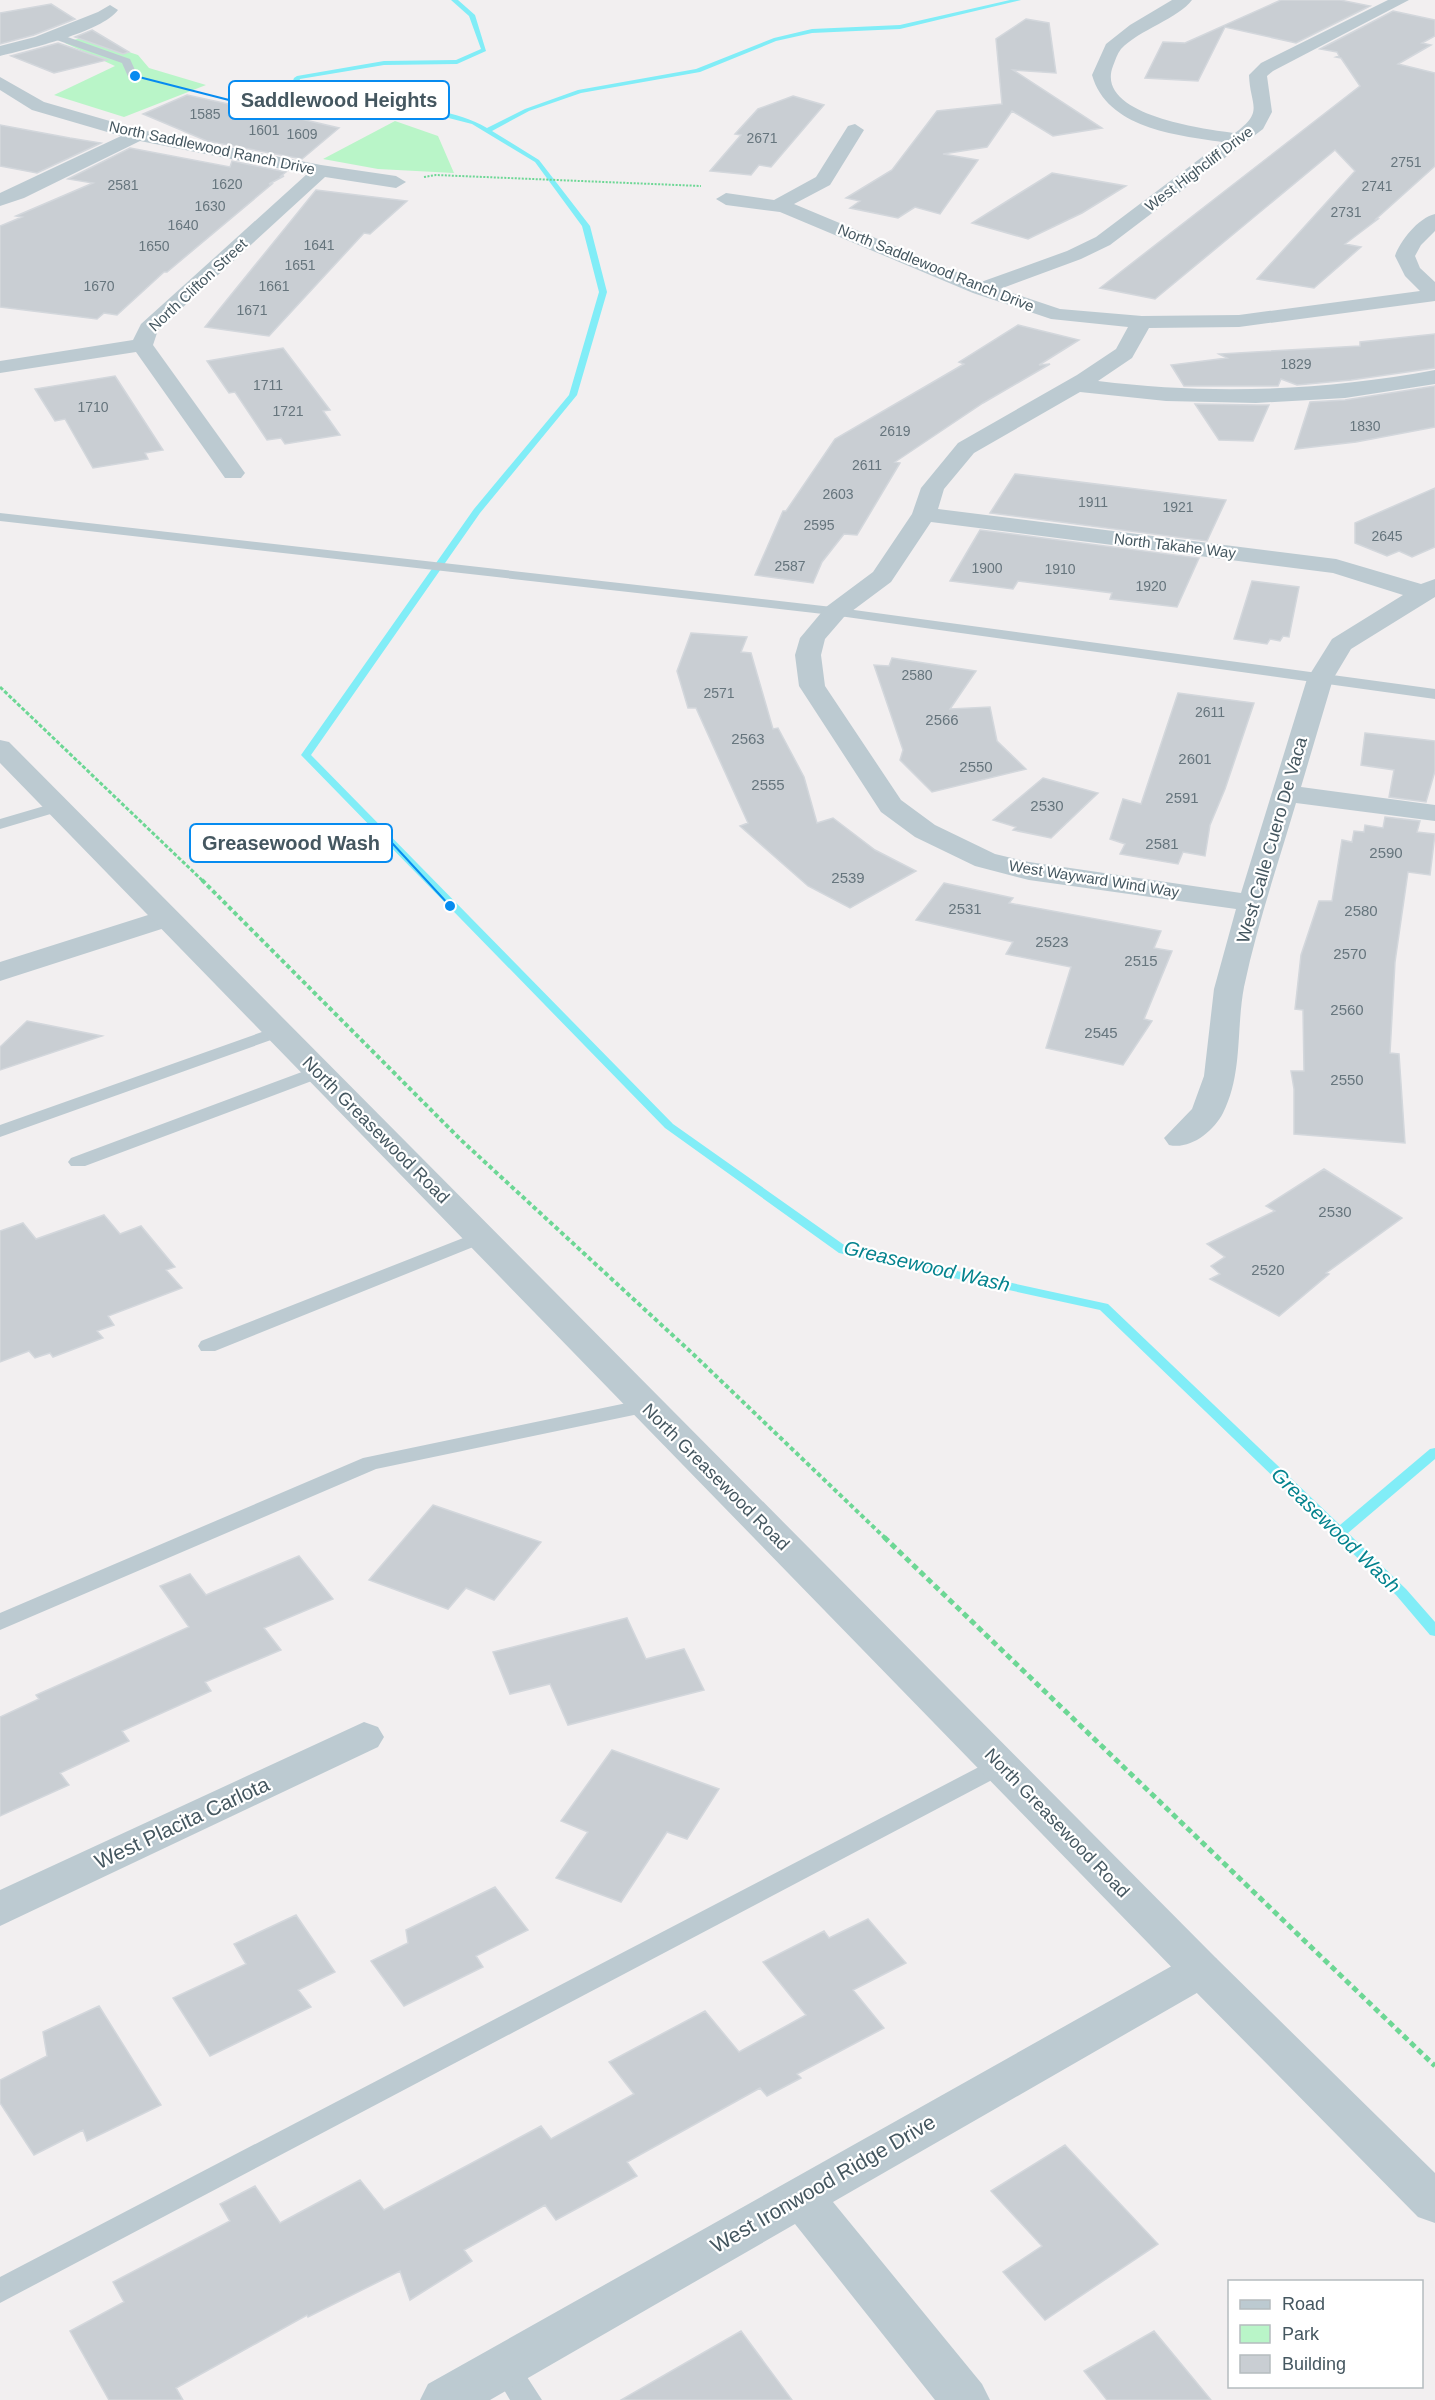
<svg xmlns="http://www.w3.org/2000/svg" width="1435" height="2400" font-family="Arial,sans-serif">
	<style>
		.green { fill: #b9f5c8 }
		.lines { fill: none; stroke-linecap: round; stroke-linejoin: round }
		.stream { fill: #81edf7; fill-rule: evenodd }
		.building { fill: #c9ced3; stroke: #d3d7dc; stroke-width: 1.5 }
		.path-far3 { stroke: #6dd795; stroke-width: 2; stroke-dasharray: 2 1.5; stroke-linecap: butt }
		.path-far2 { stroke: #6dd795; stroke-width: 3; stroke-dasharray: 4 2; stroke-linecap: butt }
		.path-far1 { stroke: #6dd795; stroke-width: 4; stroke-dasharray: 4.5 3; stroke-linecap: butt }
		.path { stroke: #6dd795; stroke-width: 5; stroke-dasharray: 6 4; stroke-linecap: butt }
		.service { fill: #bccad1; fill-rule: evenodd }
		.minor { fill: #bccad1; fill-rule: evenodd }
		.tertiary { fill: #bccad1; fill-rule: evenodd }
		.labels { text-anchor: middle; stroke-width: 4.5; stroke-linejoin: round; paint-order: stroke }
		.far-number-label { font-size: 14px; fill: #66757d }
		.far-street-label { font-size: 15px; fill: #455760; stroke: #fff }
		.number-label { font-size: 15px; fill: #66757d }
		.street-label { font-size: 18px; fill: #455760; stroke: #fff }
		.water-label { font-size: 20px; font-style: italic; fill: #04838e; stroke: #fff }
		.near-street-label { font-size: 21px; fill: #455760; stroke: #fff }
		.leader { fill: none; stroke: #068bf0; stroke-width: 2 }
		.callout-dot { fill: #068bf0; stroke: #fff; stroke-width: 2 }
		.callout { fill: #fff; stroke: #068bf0; stroke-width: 2 }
		.callout-label { font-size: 20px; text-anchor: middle; font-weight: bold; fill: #455760 }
	</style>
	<rect width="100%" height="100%" fill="#f2eff0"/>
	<!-- green -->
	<path class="green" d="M83,37L138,55L149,68L206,85L124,117L54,95L115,66L65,43Z
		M395,121L438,136L454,173L378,169L323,159Z"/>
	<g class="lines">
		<!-- stream -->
		<path class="stream" d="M451,0H458L475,15L486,51L457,64L384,65L300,79L295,93C324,98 353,102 383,105C418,108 457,110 487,128L525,109L578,90L696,69L774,38L812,29L900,25L1010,0H1021L900,29L812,33L776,41L700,72L581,93L529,111L492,131L539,160L590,226L607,292L577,395L480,513L311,755L673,1124L847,1247L1108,1304L1340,1525L1430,1449L1435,1448V1459L1348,1533L1406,1589L1435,1622V1636L1430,1635L1396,1595L1100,1310L839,1253L665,1128L301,755L474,509L569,395L599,292L582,226L535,162L472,124L433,114L327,103L288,94L294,78L297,76L384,61L456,60L481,49L469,16Z"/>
	</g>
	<!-- building -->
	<path class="building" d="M1281,0H1340L1370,6L1296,43L1225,27L1198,81L1145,78L1163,42L1185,43Z
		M51,4L75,19L34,35L0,44V13Z
		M1393,11L1435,20V36L1422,43L1431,45L1398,64L1435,73V166L1376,219H1378L1345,244L1361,247L1314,288L1257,279L1355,171L1335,150L1155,299L1100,288L1360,86L1341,58L1336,57L1339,56L1337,52L1320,49Z
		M1026,19L1049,23L1056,73L1013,70L1102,128L1053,136L1012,111L987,147L943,154L978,160L940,214L915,207L898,218L850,208L860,201L846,198L892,170L937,111L1002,104L996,39Z
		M92,30L129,52L123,54L75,37Z
		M58,43L107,60L54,73L11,56Z
		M187,95L256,110L259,109L339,128L302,159L207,141L143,114Z
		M793,96L824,105L771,167L759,165L751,175L710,171L741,135L735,134L758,109Z
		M0,125L70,138L101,143L37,173L0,166Z
		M130,148L230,167L232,161L286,172L281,176H284L269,184H272L167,272H164L117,315L104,313L97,319L0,307V226L22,217L16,216L93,183L68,179Z
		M1052,173L1126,186L1082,213L1028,239L972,223Z
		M316,190L407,201L370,234L364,233L269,336L205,327Z
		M1018,325L1079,340L1039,365L1050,364L983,403L895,462L900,463L857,535L844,534L822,562L813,583L755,575L783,511H786L835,439L964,364L959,362Z
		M1435,334V368L1351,380L1297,385L1281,379L1278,386H1184L1171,365L1227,358L1219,354L1360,346V342Z
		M283,348L330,410L323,411L340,435L285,444L281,438L267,440L235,392L229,393L207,361Z
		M115,376L163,450L145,453L148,459L93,468L65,419L55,421L35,389Z
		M1435,386V427L1356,442L1295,449L1310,402L1345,400Z
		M1195,404L1256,405H1269L1253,441L1219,440Z
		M1015,474L1226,500L1207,541L990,513Z
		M1435,488V547L1412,557L1399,551L1387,556L1355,543V523Z
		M980,530L1199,558L1177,607L1110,599L1112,593L1018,581L1013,589L950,581Z
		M1252,581L1299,587L1289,637L1283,636L1280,641L1270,639L1267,644L1234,639Z
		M691,633L747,637L741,652L751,653L773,729L778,728L804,777L817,823L833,818L875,850L916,871L850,908L808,886L740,826L748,823L696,708H688L677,671Z
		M892,658L976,671L950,709L990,707L997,741L1026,769L932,792L900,760L903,750L874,665L889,666Z
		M1178,693L1254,703L1225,789L1210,825L1205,856L1183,852L1178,864L1120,854L1125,844L1110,839L1123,799L1141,804Z
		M1365,733L1435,741V771L1426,802L1389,797L1394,770L1361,765Z
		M1043,778L1098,793L1051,838L1013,830L1016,827L993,820Z
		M1385,817L1420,821L1417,832L1435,834L1430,875L1408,872L1395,962L1390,1053L1399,1054L1405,1143L1294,1134V1089L1291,1071H1304L1303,1010L1295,1009L1301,955L1319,901H1332L1342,840L1352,842L1354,831L1364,832L1365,825L1383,828Z
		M944,883L1013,898L1009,903L1161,931L1154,948L1172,951L1144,1019L1152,1021L1123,1065L1046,1048L1071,967L1006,954L1013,942L916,920Z
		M27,1021L102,1036L0,1070V1047Z
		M1324,1169L1402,1218L1326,1273L1329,1274L1279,1316L1210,1279L1220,1274L1211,1266L1225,1257L1207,1244L1275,1211L1266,1206Z
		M104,1215L120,1234L141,1226L175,1267L166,1270L182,1288L108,1316L114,1325L97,1331L103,1338L53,1357L50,1353L35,1358L29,1351L0,1362V1231L23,1223L36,1239Z
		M433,1505L541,1542L494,1600L466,1588L448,1609L369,1580Z
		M299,1556L333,1599L264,1628L281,1650L205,1682L211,1691L122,1731L129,1741L60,1773L69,1785L0,1816V1717L39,1699L36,1695L189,1627L160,1586L190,1574L206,1595Z
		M627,1618L646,1659L684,1649L704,1690L568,1725L550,1684L510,1694L493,1652Z
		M612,1750L719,1789L687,1839L667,1832L621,1902L556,1878L588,1832L561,1821Z
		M495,1887L528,1930L476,1956L483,1967L404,2006L371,1961L408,1943L406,1930Z
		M296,1915L335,1972L298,1990L311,2007L210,2056L173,1998L246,1964L234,1944Z
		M868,1919L906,1963L853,1990L884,2028L797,2074L801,2078L767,2096L760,2088L627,2162L637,2176L556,2220L545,2205L464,2250L472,2261L410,2300L400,2271L308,2317L307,2315L176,2388L183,2400H109L70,2331L124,2302L113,2282L230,2221L220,2204L255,2186L280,2223L360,2180L384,2210L541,2126L551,2139L634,2094L609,2062L705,2011L739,2052L806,2015L763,1962L824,1931L829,1938Z
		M99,2006L161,2105L87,2141L83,2130L34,2155L0,2103V2080L47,2056L43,2032Z
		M1065,2145L1158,2244L1045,2320L1003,2272L1042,2246L991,2191Z
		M741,2331L792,2400H621Z
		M1154,2331L1211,2400H1107L1084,2371Z"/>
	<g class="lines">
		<!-- path-far3 -->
		<path class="path-far3" d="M424,177L436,175L701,186"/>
		<!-- path-far2 -->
		<path class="path-far2" d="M0,687L204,882"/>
		<!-- path-far1 -->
		<path class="path-far1" d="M202,880L461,1140L693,1354L885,1538"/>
		<!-- path -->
		<path class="path" d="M884,1537L1435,2066"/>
		<!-- service -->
		<path class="service" d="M51,34H59L130,59L139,79L130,81L122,63L51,38Z
			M0,513L832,607L1435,689V699L832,615L0,521Z
			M58,802L66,807L64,810L0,829V819Z
			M279,1026L285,1027L288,1031L285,1035L0,1137V1125Z
			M318,1066L325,1068L327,1072L325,1076L85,1166H71L68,1162L71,1158Z
			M481,1231L488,1233L491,1237L488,1241L215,1351H201L198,1346L201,1341Z
			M646,1399L653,1401L657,1406L653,1411L376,1469L0,1630V1613L363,1458Z
			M1000,1756L1009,1759L1012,1765L1009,1771L0,2303V2277Z
			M504,2353L514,2357L542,2400H510L490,2366L494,2357Z"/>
		<!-- minor -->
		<path class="minor" d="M1172,0H1192C1179,18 1139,30 1121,49C1117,54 1115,61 1113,66C1094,115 1204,129 1235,133C1265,111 1250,106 1249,75L1261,63L1388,0H1409L1273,71L1267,76L1272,112L1263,129L1110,245L1081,259L1000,289L1060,309L1142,316L1239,315L1420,291L1405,276L1395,256C1400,241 1418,218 1435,214V231L1421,245L1415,256L1420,268L1435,282V301L1239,327L1149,328L1132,358L1098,381C1211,395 1323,391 1435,370V384L1345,398L1256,403L1166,401L1080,392L974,453L944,489L938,509L1336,559L1421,584L1435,579V597L1351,649L1333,679L1301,787L1435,805V821L1296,803C1278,864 1257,925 1244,987C1236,1029 1243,1073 1223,1113C1213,1132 1190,1150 1169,1145L1164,1138L1192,1109L1204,1076L1214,989L1236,909L1029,880L975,866L915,837L881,812L799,686L795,655L800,638L826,607L873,572L912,514L921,488L958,443L1077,375L1116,349L1128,327L1051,319L973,293L780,212L726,205L716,199L726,193L774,200L816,177L848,126L855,124L864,130L830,185L794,204L981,282L1067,251L1096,237L1222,142C1175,135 1107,128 1092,75L1106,44L1130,25ZM931,522L1333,573L1403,595L1332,639L1307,679L1241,893L1029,862L995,854L935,825L901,800L825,686L821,655L825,639L844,617L891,582Z
			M110,5L118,10C102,32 28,49 0,56V46L35,37L98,12Z
			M0,77L44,102L141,130L321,165L396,176L406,182L396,188L325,177L158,330L153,345L245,473L241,478H225L136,352L0,373V361L133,340L141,324L307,174L140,141L24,198L0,206V193L121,136L32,110L0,90Z
			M167,909L177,912L182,918L177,924L0,981V962Z
			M364,1722L378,1727L384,1737L378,1747L0,1926V1890Z
			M1201,1953L1216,1958L1223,1970L1216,1982L833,2202L982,2384L990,2400H935L795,2224L490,2400H420L428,2384L1186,1958Z"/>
		<!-- tertiary -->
		<path class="tertiary" d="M0,740L9,742L1216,1958L1435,2173V2223L1418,2217L1186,1982L0,763Z"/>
	</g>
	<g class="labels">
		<!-- far-number labels -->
		<g class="far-number-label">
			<text x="205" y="119">1585</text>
			<text x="264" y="135">1601</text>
			<text x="302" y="139">1609</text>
			<text x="762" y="143">2671</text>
			<text x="1406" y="167">2751</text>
			<text x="227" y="189">1620</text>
			<text x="123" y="190">2581</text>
			<text x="1377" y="191">2741</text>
			<text x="210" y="211">1630</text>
			<text x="1346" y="217">2731</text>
			<text x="183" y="230">1640</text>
			<text x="319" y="250">1641</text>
			<text x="154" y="251">1650</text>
			<text x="300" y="270">1651</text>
			<text x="99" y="291">1670</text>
			<text x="274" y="291">1661</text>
			<text x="252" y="315">1671</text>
			<text x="1296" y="369">1829</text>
			<text x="268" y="390">1711</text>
			<text x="93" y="412">1710</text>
			<text x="288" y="416">1721</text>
			<text x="1365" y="431">1830</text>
			<text x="895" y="436">2619</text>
			<text x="867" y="470">2611</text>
			<text x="838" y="499">2603</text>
			<text x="1093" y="507">1911</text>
			<text x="1178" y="512">1921</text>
			<text x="819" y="530">2595</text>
			<text x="1387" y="541">2645</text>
			<text x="790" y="571">2587</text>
			<text x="987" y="573">1900</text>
			<text x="1060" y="574">1910</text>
			<text x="1151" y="591">1920</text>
			<text x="917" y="680">2580</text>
			<text x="719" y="698">2571</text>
			<text x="1210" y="717">2611</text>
		</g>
		<!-- far-street labels -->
		<g class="far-street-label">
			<text transform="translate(212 148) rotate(12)" y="5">North Saddlewood Ranch Drive</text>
			<text transform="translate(1199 169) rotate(-37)" y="5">West Highcliff Drive</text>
			<text transform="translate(936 268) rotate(22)" y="5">North Saddlewood Ranch Drive</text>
			<text transform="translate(198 285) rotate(-43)" y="5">North Clifton Street</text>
			<text transform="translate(1175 546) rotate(7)" y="5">North Takahe Way</text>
			<text transform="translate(1094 879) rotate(9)" y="5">West Wayward Wind Way</text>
		</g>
		<!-- number labels -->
		<g class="number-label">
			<text x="942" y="725">2566</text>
			<text x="748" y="744">2563</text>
			<text x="1195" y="764">2601</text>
			<text x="976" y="772">2550</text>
			<text x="768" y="790">2555</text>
			<text x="1182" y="803">2591</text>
			<text x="1047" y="811">2530</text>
			<text x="1162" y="849">2581</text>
			<text x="1386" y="858">2590</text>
			<text x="848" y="883">2539</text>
			<text x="965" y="914">2531</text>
			<text x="1361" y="916">2580</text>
			<text x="1052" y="947">2523</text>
			<text x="1350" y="959">2570</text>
			<text x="1141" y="966">2515</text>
			<text x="1347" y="1015">2560</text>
			<text x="1101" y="1038">2545</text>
			<text x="1347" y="1085">2550</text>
			<text x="1335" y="1217">2530</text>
			<text x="1268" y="1275">2520</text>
		</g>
		<!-- street labels -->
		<g class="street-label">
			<text transform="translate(1272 840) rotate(-74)" y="6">West Calle Cuero De Vaca</text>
			<text transform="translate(376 1130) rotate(45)" y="6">North Greasewood Road</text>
			<text transform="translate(716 1477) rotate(45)" y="6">North Greasewood Road</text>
			<text transform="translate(1057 1823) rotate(46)" y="6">North Greasewood Road</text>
		</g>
		<!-- water labels -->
		<g class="water-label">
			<text transform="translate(927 1266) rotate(13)" y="7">Greasewood Wash</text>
			<text transform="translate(1336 1530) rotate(44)" y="7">Greasewood Wash</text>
		</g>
		<!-- near-street labels -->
		<g class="near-street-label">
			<text transform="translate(182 1823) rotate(-25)" y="7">West Placita Carlota</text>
			<text transform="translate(823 2184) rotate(-30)" y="7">West Ironwood Ridge Drive</text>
		</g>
	</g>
	<!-- callouts -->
	<path class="leader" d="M135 76L229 100M450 906L392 843"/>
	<g class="callout-dot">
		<circle cx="135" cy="76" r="6"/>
		<circle cx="450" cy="906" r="6"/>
	</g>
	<g class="callout">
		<rect x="229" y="81" width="220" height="38" rx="6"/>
		<rect x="190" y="824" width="202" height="38" rx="6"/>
	</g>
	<g class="callout-label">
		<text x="339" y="107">Saddlewood Heights</text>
		<text x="291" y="850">Greasewood Wash</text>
	</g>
	<!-- legend -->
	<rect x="1228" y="2280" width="195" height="108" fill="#ffffff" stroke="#b5bcbf" stroke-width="1.5"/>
	<rect x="1240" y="2300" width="30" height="9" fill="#bccad1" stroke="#b5bcbf" stroke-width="1.5"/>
	<text x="1282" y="2310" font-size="18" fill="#455760">Road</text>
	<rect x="1240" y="2325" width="30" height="18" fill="#b9f5c8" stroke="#b5bcbf" stroke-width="1.5"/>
	<text x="1282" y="2340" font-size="18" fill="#455760">Park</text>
	<rect x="1240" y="2355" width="30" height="18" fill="#c9ced3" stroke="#b5bcbf" stroke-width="1.5"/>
	<text x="1282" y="2370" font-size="18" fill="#455760">Building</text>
</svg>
